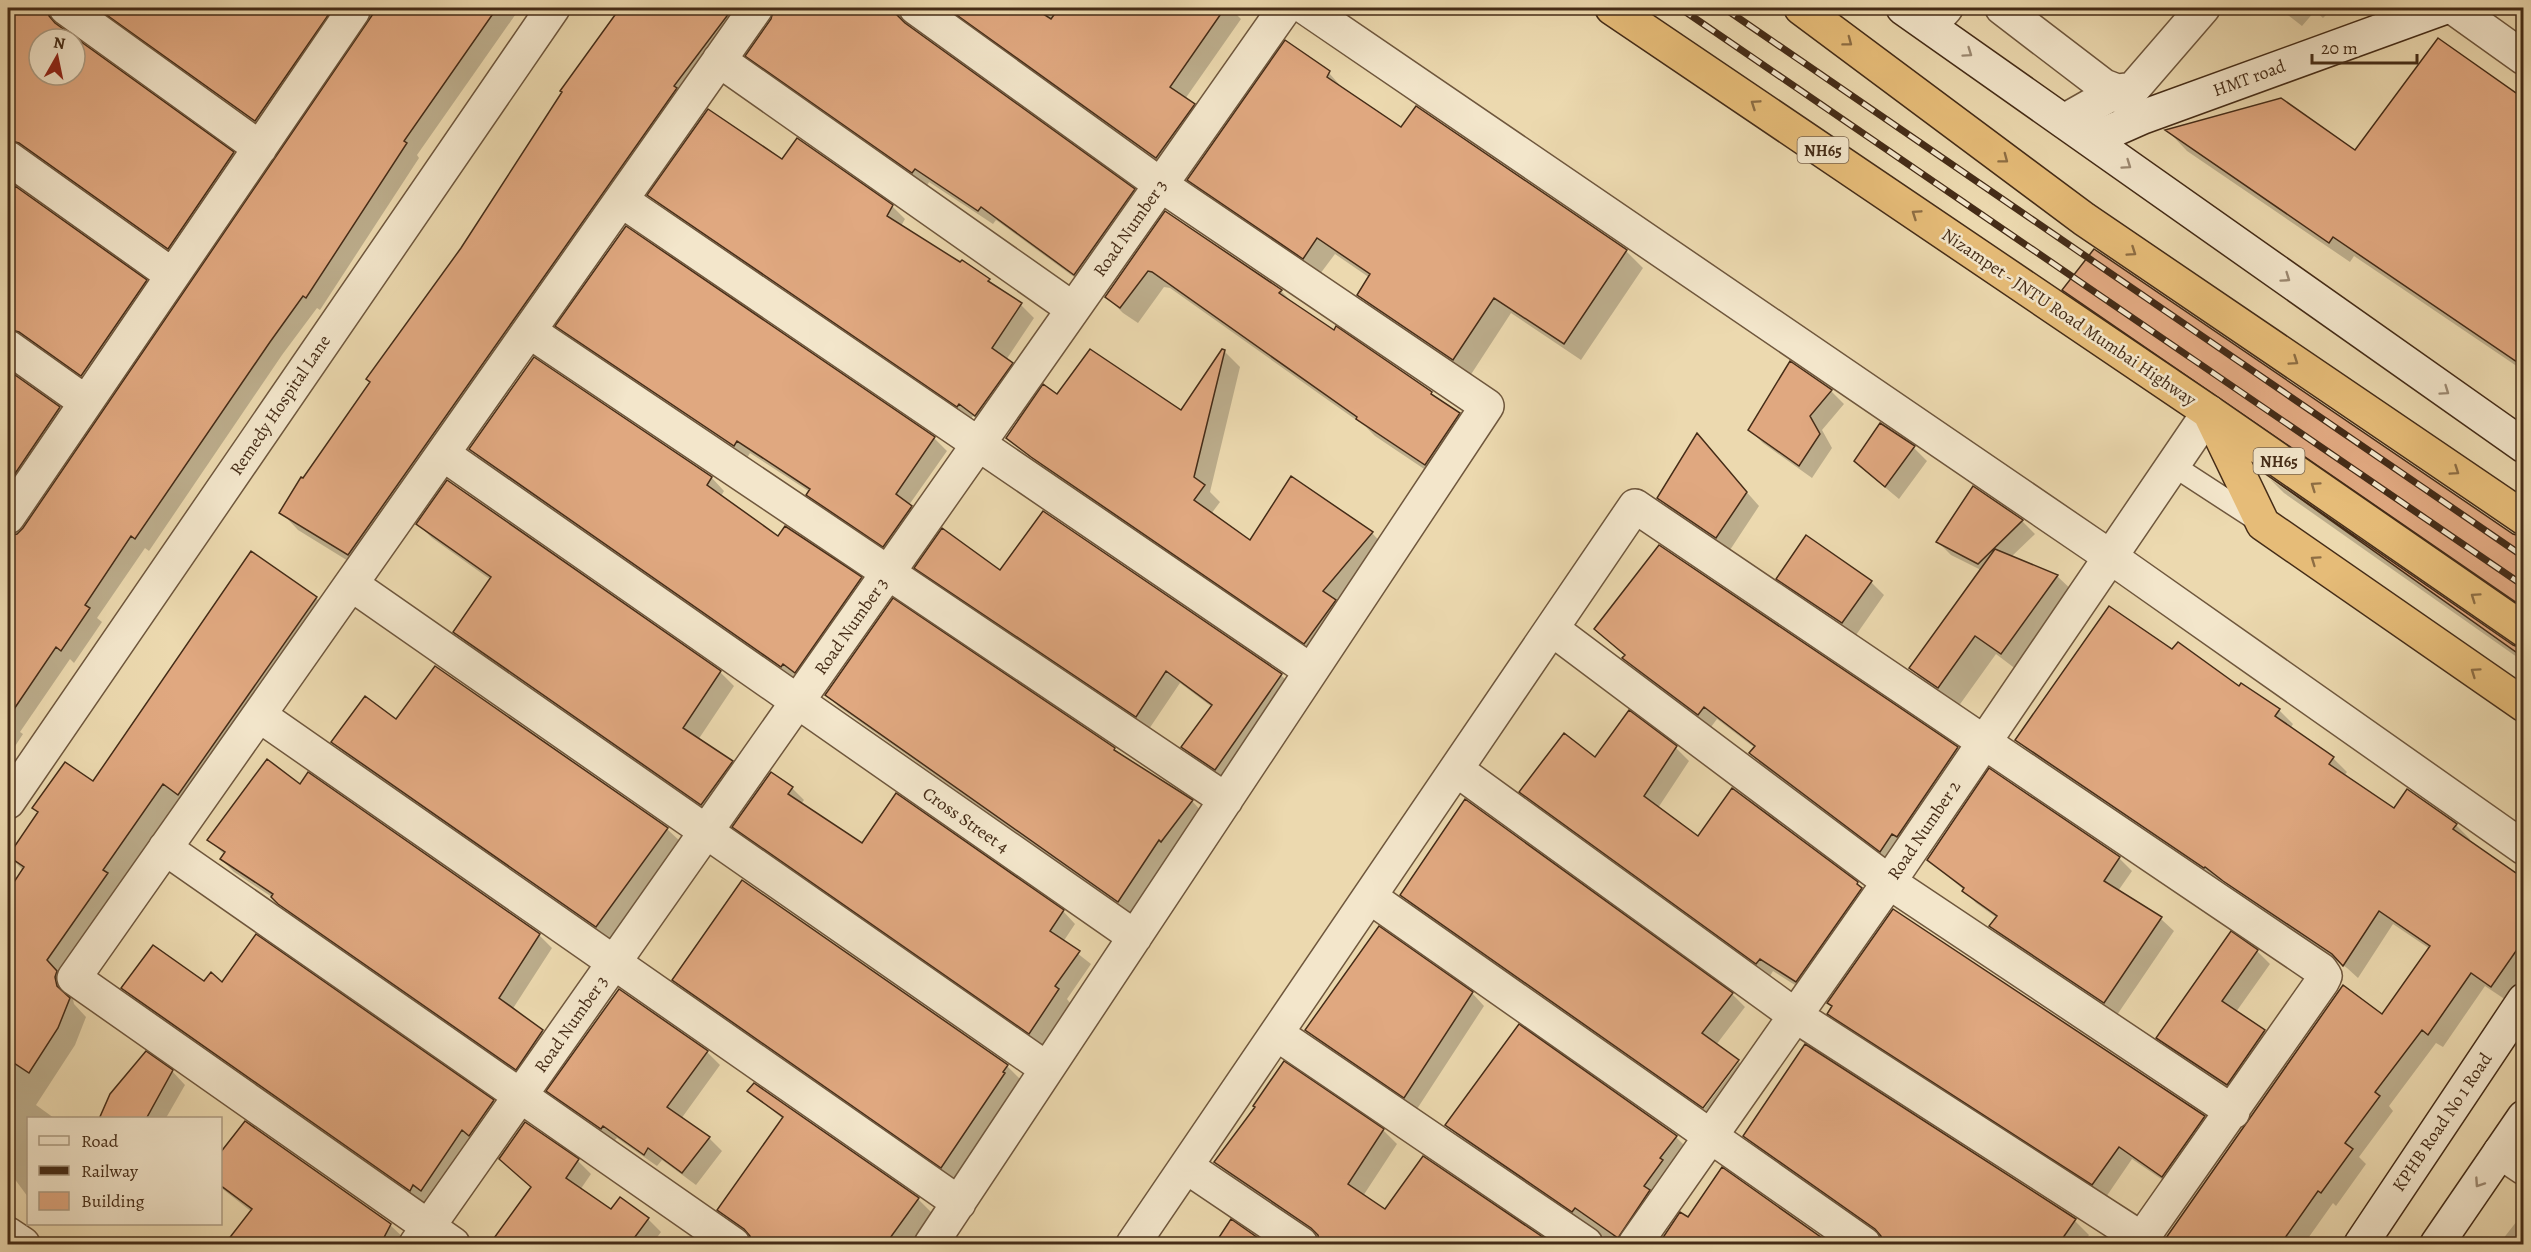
<svg xmlns="http://www.w3.org/2000/svg" width="2531" height="1252" font-family="Alegreya,serif">
	<style>
		.shadow { fill: #0003 }
		.building { fill: #e0a880; stroke: #452c17; stroke-width: 1.5; fill-rule: evenodd }
		.lines { fill: none; stroke-linecap: round; stroke-linejoin: round }
		.lane-casing { stroke: #6f573d; stroke-width: 24 }
		.street-casing { stroke: #6f573d; stroke-width: 36 }
		.secondary-casing { stroke: #452c17; stroke-width: 36 }
		.highway-casing { stroke: #452c17; stroke-width: 36 }
		.lane { stroke: #f3e6cb; stroke-width: 21 }
		.street { stroke: #f3e6cb; stroke-width: 33 }
		.secondary { stroke: #f3e6cb; stroke-width: 33 }
		.highway { stroke: #e6bc78; stroke-width: 33 }
		.rail-casing { stroke: #452c17; stroke-width: 7 }
		.rail { stroke: #f3e6cb; stroke-width: 4.5; stroke-dasharray: 14; stroke-linecap: butt }
		.oneway { stroke: #8d6d43 }
		.oneway2 { stroke: #9c8971 }
		.labels { text-anchor: middle; stroke-width: 5; stroke-linejoin: round; paint-order: stroke }
		.shield { fill: #f3e6cb; stroke: #79644d; stroke-width: 1.5 }
		.shield-label { font-size: 16px; font-weight: bold; fill: #452c17 }
		.street-label { font-size: 18px; fill: #452c17; stroke: #f3e6cb }
	</style>
	<rect width="100%" height="100%" fill="#ecd9af"/>
	<filter id="stains"><feTurbulence type="fractalNoise" baseFrequency=".00333" numOctaves="4"/><feColorMatrix values="0 0 0 0 .2 0 0 0 0 .09 0 0 0 0 .02 0 0 0 .5 -.17"/></filter>
	<radialGradient id="worn" r=".72"><stop offset=".6" stop-color="#630" stop-opacity="0"/><stop offset="1" stop-color="#630" stop-opacity=".3"/></radialGradient>
	<!-- shadow -->
	<path class="shadow" d="M8,8H67L60,19L61,30L74,39H39V75H75V39L233,153L246,167L182,261L34,155L25,152L8,159Z
		M94,8H358L269,133Z
		M372,8H520L417,155L419,158L320,310L317,308L282,355L149,551L145,548L97,618L102,622L74,663L70,659L20,732L23,734L8,757V537L16,535L25,529L370,22Z
		M623,8H769L366,572L298,530L281,512L462,249L563,92L562,91Z
		M775,8L782,12L786,8H867L874,12L878,8L890,10L891,8H920L911,22L912,30L1134,190L1148,204L1089,288L996,220L993,224L929,182L927,186L761,70L747,55L773,19Z
		M944,8H1230L1241,19L1185,99L1208,119L1171,171Z
		M2279,8H2333L2323,18L2315,11L2302,26Z
		M2439,40L2524,99V371L2354,256L2350,262L2187,151L2168,131L2356,152Z
		M1286,42L1329,73L1345,91L1402,129L1626,251L1643,268L1581,360L1511,313L1470,376L1376,312L1359,295L1370,278L1335,254L1320,274L1206,197L1189,180Z
		M783,161L892,206L905,219L901,226L961,264L963,262L1021,305L1034,318L1006,360L1025,377L989,428L973,416L971,419L662,208L649,195Z
		M8,183L146,281L159,294L95,388L33,344L23,341L8,348Z
		M1166,213L1281,291L1297,307L1431,393L1459,414L1475,431L1442,481L1375,436L1366,427L1170,288L1164,287L1138,323L1123,313L1107,297Z
		M2064,290L2513,535L2524,538V613L2089,315Z
		M557,326L934,438L947,451L909,505L924,520L897,558L821,508L808,495L810,492L750,453L747,458L570,339Z
		M1224,351L1240,367L1210,492L1220,502L1211,514L1250,542L1291,478L1372,533L1387,549L1320,658L1049,473L1008,437L1058,396L1181,412Z
		M534,359L712,478L724,491L721,496L778,538L861,579L874,591L795,679L484,462L471,449Z
		M8,371L59,408L72,421L8,517Z
		M1831,391L1844,404L1822,430L1832,448L1812,478L1763,443L1750,430Z
		M1881,425L1914,448L1927,461L1899,499L1869,474Z
		M1697,436L1759,506L1730,550L1672,511L1659,498Z
		M2270,479L2513,647L2524,650V662L2284,493Z
		M1043,513L1281,675L1294,688L1228,781L1196,760L1183,747L1212,707L1180,683L1149,729L929,580L916,568L1001,572Z
		M2022,521L2035,534L2011,557L2057,576L2077,595L2021,673L1996,654L1958,707L1930,688L1911,668L1981,570L1951,555L1938,542Z
		M418,524L720,672L734,686L698,740L732,762L746,776L716,818L469,646L455,632L491,580L432,538Z
		M1807,537L1871,582L1884,595L1856,635L1791,591L1778,578Z
		M1660,547L1957,748L1969,761L1893,863L1763,766L1751,753L1755,748L1717,719L1711,727L1637,671L1624,658L1626,656L1596,629Z
		M316,598L333,615L72,995L74,1004L86,1017L75,1045L36,1105L54,1118H28V1197L8,1170V893L24,871L9,856Z
		M2172,652L2279,710L2293,724L2290,729L2333,758L2347,772L2344,776L2395,810L2456,825L2470,839L2469,841L2524,879V975L2506,1000L2485,986L2443,1047L2436,1043L2389,1106L2393,1111L2359,1157L2366,1164L2336,1206L2333,1203L2304,1244H2164L2383,1016L2430,949L2393,924L2358,978L2347,968L2239,895L2220,879L2219,881L2031,754L2017,740Z
		M436,668L667,829L683,844L612,941L348,757L333,742L396,721Z
		M827,695L1114,749L1192,801L1204,814L1131,914L839,707Z
		M1629,712L1676,748L1689,761L1658,808L1698,838L1857,883L1870,896L1809,994L1773,971L1770,976L1534,805L1521,792L1596,759Z
		M1990,770L2119,858L2132,871L2118,891L2161,919L2174,931L2117,1015L2003,939L1991,926L1997,918L1976,903L1964,890L1929,860Z
		M309,774L539,935L552,948L512,1010L542,1031L555,1044L529,1081L293,916L272,897L234,872L221,859L225,855L209,840L300,786Z
		M792,788L804,800L801,804L863,845L897,795L1063,911L1075,924L1063,942L1091,964L1067,999L1070,1003L1042,1045L746,839L734,827Z
		M1402,895L1732,994L1745,1007L1716,1045L1736,1060L1700,1108L1415,908Z
		M256,936L493,1101L508,1117L425,1205L138,1003L123,988L204,983L222,984Z
		M2257,951L2270,964L2236,1012L2264,1031L2277,1044L2240,1097L2171,1051L2158,1038Z
		M674,980L1007,1066L1020,1079L955,1180L687,993Z
		M619,991L707,1052L720,1065L681,1119L709,1138L722,1151L696,1185L662,1160L657,1166L617,1138L614,1141L561,1104L548,1091Z
		M1472,993L1484,1006L1417,1109L1320,1043L1307,1030Z
		M1829,1014L2204,1117L2217,1130L2176,1189L2132,1159L2106,1197L1842,1027Z
		M1739,1062L1751,1074L1716,1120L1703,1110Z
		M172,1071L185,1085L166,1118H101Z
		M754,1085L918,1199L932,1213L909,1244H753L752,1237L733,1223L719,1210L783,1119L749,1091Z
		M525,1124L578,1161L591,1174L580,1190L611,1211L648,1219L661,1232L652,1244H490L532,1187L501,1159Z
		M1447,1125L1676,1137L1690,1151L1636,1244H1606L1604,1237L1461,1139Z
		M1383,1130L1397,1144L1363,1196L1385,1211L1423,1158L1551,1244H1321L1320,1237L1230,1176L1216,1162Z
		M1745,1136L2075,1221L2089,1235L2082,1244H1884L1882,1237L1759,1150Z
		M220,1156L390,1225L408,1242L406,1244H226L252,1212L220,1187Z
		M2524,1212V1244H2499Z"/>
	<!-- building -->
	<path class="building" d="M8,8H47L49,16L55,23L234,152L168,249L19,143L8,140ZM39,39H75V75H39Z
		M97,8H320L329,14L255,121Z
		M377,8H497L404,141L407,143L306,298L303,296L270,342L135,539L131,536L85,605L90,608L61,651L56,647L8,718V536L17,534L23,528Z
		M620,8H733L674,86L677,88L348,555L279,513L301,477L303,478L370,382L366,379L461,248L562,92L560,91Z
		M774,8H890L905,23L1135,189L1074,275L981,207L978,211L915,169L912,173L745,56L771,19Z
		M947,8H1034L1051,19L1059,8H1225L1170,87L1195,104L1156,158Z
		M2438,38L2523,98V366L2333,237L2329,243L2165,130L2281,98L2355,150Z
		M1285,40L1330,71L1327,77L1401,127L1416,106L1627,250L1564,344L1494,298L1453,360L1357,295L1370,274L1317,238L1303,259L1187,180Z
		M708,109L782,159L797,138L893,205L887,216L960,262L962,260L990,279L988,281L1022,303L992,348L1013,363L975,416L959,404L957,407L647,195Z
		M15,186L147,280L81,376L19,332L8,329V198Z
		M1165,211L1282,290L1279,293L1334,330L1336,326L1432,392L1431,394L1460,413L1425,465L1356,419L1357,417L1152,272L1148,271L1120,308L1105,297Z
		M626,226L935,437L896,494L912,506L883,547L806,495L810,489L737,441L734,446L555,326Z
		M2094,249L2513,534L2523,537V607L2062,290Z
		M1090,349L1181,410L1222,349L1225,350L1194,477L1205,485L1194,500L1250,540L1291,476L1373,532L1323,591L1336,600L1304,644L1031,457L1006,438L1043,384L1057,394Z
		M534,357L712,477L707,485L778,536L785,526L862,577L795,673L783,664L781,667L469,449Z
		M1790,361L1832,390L1810,416L1820,434L1799,466L1748,430Z
		M8,370L60,407L8,484Z
		M1880,423L1915,446L1885,487L1854,461Z
		M1697,433L1747,492L1716,538L1657,498Z
		M2257,468L2513,645L2523,649V657Z
		M447,480L721,671L683,728L733,761L701,805L453,632L491,577L416,524Z
		M1973,486L2023,520L1978,564L1936,542Z
		M1043,511L1282,674L1215,770L1181,747L1212,705L1166,671L1136,717L914,568L942,528L1000,570Z
		M1806,535L1872,581L1842,623L1776,579Z
		M1659,545L1958,747L1897,837L1892,834L1880,852L1749,753L1755,746L1704,707L1698,715L1622,658L1625,655L1594,629Z
		M1995,549L2058,575L2001,654L1975,636L1938,688L1909,668Z
		M251,551L317,597L178,795L163,784L103,870L108,873L47,960L57,971L55,977L57,986L70,998L58,1028L29,1073L8,1059V891L24,867L8,856L38,812L32,808L65,762L93,781Z
		M893,598L1115,748L1114,750L1193,800L1161,842L1159,840L1118,902L825,695Z
		M2109,606L2172,649L2178,642L2239,686L2241,683L2280,709L2275,716L2334,757L2329,764L2394,808L2407,789L2457,824L2453,829L2523,878V941L2491,987L2471,973L2428,1035L2422,1030L2375,1092L2380,1096L2345,1143L2353,1149L2321,1193L2318,1191L2280,1245H2161L2343,985L2382,1014L2430,946L2379,911L2343,966L2332,954L2223,881L2205,867L2204,868L2015,740Z
		M435,666L668,828L596,927L331,742L365,696L396,719Z
		M1629,710L1677,746L1644,796L1698,836L1732,788L1858,882L1857,884L1862,888L1796,982L1760,959L1756,964L1519,792L1564,733L1595,757Z
		M267,759L300,784L308,772L540,934L499,998L543,1030L516,1070L278,904L271,897L273,894L220,859L225,852L207,840Z
		M1989,768L2120,857L2104,881L2162,917L2104,1003L1989,926L1997,916L1962,891L1964,888L1927,860Z
		M771,772L793,787L788,794L862,843L896,793L1064,910L1050,931L1080,951L1055,986L1059,989L1029,1034L732,827Z
		M1465,799L1733,993L1702,1033L1739,1060L1703,1108L1400,895Z
		M742,880L1008,1065L1003,1072L1005,1073L941,1168L672,980Z
		M1893,909L2205,1116L2162,1177L2119,1147L2092,1185L1827,1014L1832,1006L1827,1003Z
		M1379,926L1473,992L1404,1098L1305,1030Z
		M2231,931L2258,950L2222,1001L2265,1030L2227,1085L2156,1038Z
		M256,934L494,1100L469,1136L462,1130L421,1191L413,1185L410,1191L121,988L153,945L204,981L211,972L222,982Z
		M619,989L708,1051L667,1107L710,1137L682,1173L648,1148L644,1155L603,1126L601,1129L546,1091Z
		M1519,1024L1677,1136L1660,1158L1663,1160L1644,1186L1650,1190L1618,1238L1575,1208L1572,1212L1445,1125Z
		M1805,1044L2076,1219L2058,1245H1883L1881,1236L1875,1229L1743,1136Z
		M146,1051L173,1070L146,1119H99L110,1094Z
		M1284,1061L1384,1129L1348,1184L1385,1209L1423,1156L1550,1242L1549,1245H1320L1318,1235L1311,1228L1214,1162L1255,1107L1253,1106Z
		M754,1083L919,1198L885,1245H752L750,1236L744,1229L717,1210L783,1117L747,1091Z
		M245,1121L391,1224L380,1245H224L252,1209L220,1185V1153Z
		M525,1122L579,1159L566,1178L611,1209L620,1197L649,1218L629,1245H489L531,1187L499,1159Z
		M1722,1167L1832,1245H1658L1680,1212L1688,1217Z
		M1231,1219L1268,1245H1214Z"/>
	<g class="lines">
		<defs>
			<path id="lane" d="M2174,466L2260,522"/>
			<path id="street" d="M66,8L260,148
				M916,8L1161,185L1487,406L931,1244
				M1306,8L2112,558L2524,848
				M2002,8L2104,86L2117,91L2129,103
				M2454,8L2524,58
				M1930,26L1946,8
				M719,60L1073,309
				M2064,121L2117,91L2133,89L2203,8
				M8,158L172,275
				M621,200L1311,671
				M529,331L1226,800
				M8,347L84,401
				M443,454L1135,937
				M8,517L353,11
				M351,584L1047,1069
				M1552,629L1889,882L2233,1112
				M259,715L959,1203
				M1457,770L1796,1016L2142,1239
				M8,802L553,8
				M165,848L733,1244
				M1370,897L1864,1244
				M1277,1034L1586,1244
				M2500,1152L2524,1168
				M1187,1167L1301,1244
				M8,1234L23,1244
				M416,1244L1285,8
				M453,1244L74,978L756,8
				M1133,1244L1635,506L2321,970L2325,976L2322,982L2138,1244
				M1635,1244L1889,882L2209,412"/>
			<path id="secondary" d="M1903,8L2524,446
				M2091,140L2143,117L2443,8
				M2361,1244L2524,1000
				M2437,1244L2524,1117"/>
			<path id="highway" d="M1612,8L2209,412L2524,630
				M1801,8L2084,219L2524,518
				M2210,414L2263,524L2524,705"/>
		</defs>
		<!-- lane casing -->
		<use href="#lane" class="lane-casing"/>
		<!-- street casing -->
		<use href="#street" class="street-casing"/>
		<!-- secondary casing -->
		<use href="#secondary" class="secondary-casing"/>
		<!-- highway casing -->
		<use href="#highway" class="highway-casing"/>
		<!-- lane -->
		<use href="#lane" class="lane"/>
		<!-- street -->
		<use href="#street" class="street"/>
		<!-- secondary -->
		<use href="#secondary" class="secondary"/>
		<!-- highway -->
		<use href="#highway" class="highway"/>
		<defs>
			<path id="rail" d="M1680,8L2524,586
				M1724,8L2524,557"/>
		</defs>
		<!-- rail casing -->
		<use href="#rail" class="rail-casing"/>
		<!-- rail -->
		<use href="#rail" class="rail"/>
	</g>
	<!-- one-way arrows -->
	<defs><path id="oneway-chevron" d="M-2-3.5L2.5 0L-2 3.5" fill="none" stroke-width="1.6" stroke-linecap="round" stroke-linejoin="round" transform="scale(1.5)"/></defs>
	<g class="oneway">
		<use href="#oneway-chevron" transform="translate(1848 42) rotate(37)"/>
		<use href="#oneway-chevron" transform="translate(1755 104) rotate(-146)"/>
		<use href="#oneway-chevron" transform="translate(2004 159) rotate(37)"/>
		<use href="#oneway-chevron" transform="translate(1916 214) rotate(-146)"/>
		<use href="#oneway-chevron" transform="translate(2132 252) rotate(34)"/>
		<use href="#oneway-chevron" transform="translate(2294 361) rotate(34)"/>
		<use href="#oneway-chevron" transform="translate(2455 471) rotate(34)"/>
		<use href="#oneway-chevron" transform="translate(2315 486) rotate(-145)"/>
		<use href="#oneway-chevron" transform="translate(2315 560) rotate(-145)"/>
		<use href="#oneway-chevron" transform="translate(2475 597) rotate(-145)"/>
		<use href="#oneway-chevron" transform="translate(2475 672) rotate(-145)"/>
	</g>
	<g class="oneway2">
		<use href="#oneway-chevron" transform="translate(1968 53) rotate(35)"/>
		<use href="#oneway-chevron" transform="translate(2127 165) rotate(35)"/>
		<use href="#oneway-chevron" transform="translate(2286 278) rotate(35)"/>
		<use href="#oneway-chevron" transform="translate(2445 391) rotate(35)"/>
		<use href="#oneway-chevron" transform="translate(2479 1183) rotate(124)"/>
	</g>
	<g class="labels">
		<!-- shield labels -->
		<g class="shield">
			<rect x="1797.5" y="137" width="51" height="26" rx="4.5"/>
			<rect x="2253.5" y="448" width="51" height="26" rx="4.5"/>
		</g>
		<g class="shield-label">
			<text x="1823" y="156">NH65</text>
			<text x="2279" y="467">NH65</text>
		</g>
		<!-- street labels -->
		<g class="street-label">
			<text transform="translate(2249 78) rotate(-20)" y="6">HMT road</text>
			<text transform="translate(1130 228) rotate(-55)" y="6">Road Number 3</text>
			<text transform="translate(2069 317) rotate(34)" y="6">Nizampet - JNTU Road Mumbai Highway</text>
			<text transform="translate(280 405) rotate(-56)" y="6">Remedy Hospital Lane</text>
			<text transform="translate(851 626) rotate(-55)" y="6">Road Number 3</text>
			<text transform="translate(966 820) rotate(35)" y="6">Cross Street 4</text>
			<text transform="translate(1924 830) rotate(-56)" y="6">Road Number 2</text>
			<text transform="translate(571 1024) rotate(-55)" y="6">Road Number 3</text>
			<text transform="translate(2442 1122) rotate(-56)" y="6">KPHB Road No 1 Road</text>
		</g>
	</g>
	<!-- margin -->
	<rect width="2531" height="1252" fill="none" stroke="#ecd9af" stroke-width="30"/>
	<rect x="9" y="9" width="2513" height="1234" fill="none" stroke="#452c17" stroke-width="3"/>
	<rect x="15" y="15" width="2501" height="1222" fill="none" stroke="#452c17" stroke-width="1.5"/>
	<!-- legend -->
	<rect x="27" y="1117" width="195" height="108" fill="#f3e6cb" stroke="#ad9c83" stroke-width="1.5"/>
	<rect x="39" y="1136" width="30" height="9" fill="#f3e6cb" stroke="#ad9c83" stroke-width="1.5"/>
	<text x="81" y="1147" font-size="18" fill="#452c17">Road</text>
	<rect x="39" y="1166" width="30" height="9" fill="#452c17" stroke="#ad9c83" stroke-width="1.5"/>
	<text x="81" y="1177" font-size="18" fill="#452c17">Railway</text>
	<rect x="39" y="1192" width="30" height="18" fill="#e0a880" stroke="#ad9c83" stroke-width="1.5"/>
	<text x="81" y="1207" font-size="18" fill="#452c17">Building</text>
	<!-- north arrow -->
	<g transform="translate(57 57) rotate(9)"><circle r="28" fill="#f3e6cb" stroke="#ad9c83" stroke-width="1.5"/>
	<path d="M0-4.5L10 22L0 15L-10 22Z" fill="#8f2418"/>
	<text y="-9" font-size="16" font-weight="bold" text-anchor="middle" fill="#452c17">N</text>
	</g>
	<!-- scale -->
	<path d="M2312 54v9h105v-9" fill="none" stroke="#452c17" stroke-width="3"/>
	<text x="2321" y="54" font-size="18" fill="#452c17" stroke="#f3e6cb" stroke-width="4.5" paint-order="stroke">20 m</text>
	<rect width="100%" height="100%" filter="url(#stains)"/>
	<rect width="100%" height="100%" fill="url(#worn)"/>
</svg>
